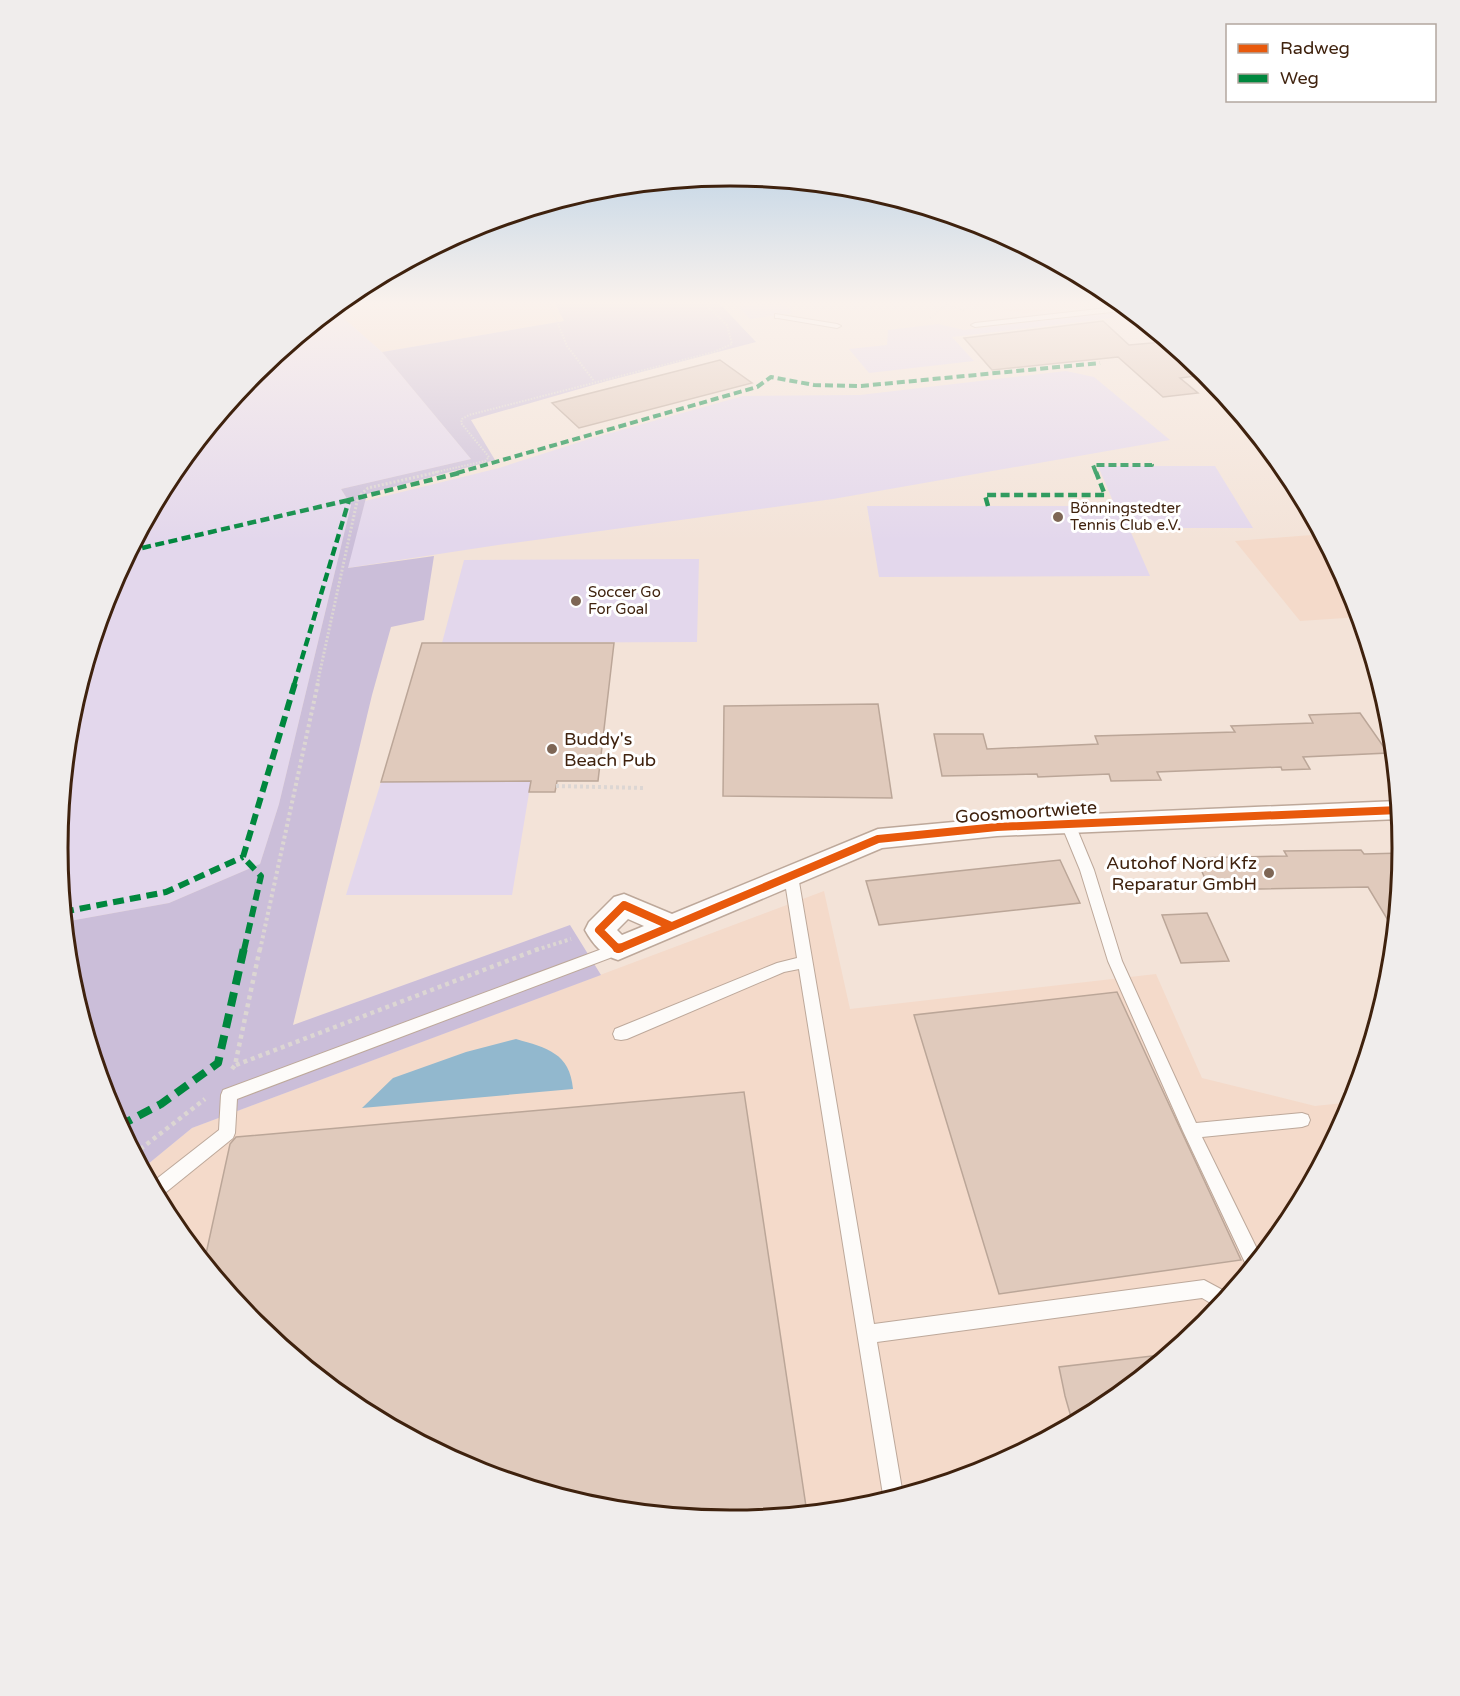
<svg xmlns="http://www.w3.org/2000/svg" width="1460" height="1696" font-family="'Varela Round',sans-serif">
	<style>
		.built { fill: #f4daca }
		.green { fill: #e3d7ec }
		.forest { fill: #cbbed9 }
		.water { fill: #92b8ce }
		.building { fill: #e0cabc; stroke: #bba698; stroke-width: 1.5 }
		.lines { fill: none; stroke-linecap: round; stroke-linejoin: round }
		.service-casing { stroke: #bda89a; stroke-width: 2 }
		.minor-casing { stroke: #bda89a; stroke-width: 3 }
		.path-far3 { stroke: #dcd6d3; stroke-width: 2; stroke-dasharray: 1.5 1.5; stroke-linecap: butt }
		.path-far2 { stroke: #dcd6d3; stroke-width: 3; stroke-dasharray: 2 2; stroke-linecap: butt }
		.path-far1 { stroke: #dcd6d3; stroke-width: 4; stroke-dasharray: 3 3; stroke-linecap: butt }
		.path { stroke: #dcd6d3; stroke-width: 4.5; stroke-dasharray: 4 4; stroke-linecap: butt }
		.service { fill: #fdfbf9; fill-rule: evenodd }
		.minor { fill: #fdfbf9; fill-rule: evenodd }
		.quiet-far3 { stroke: #00873e; stroke-width: 4; stroke-dasharray: 8 4; stroke-linecap: butt }
		.quiet-far2 { stroke: #00873e; stroke-width: 4.5; stroke-dasharray: 9 4.5; stroke-linecap: butt }
		.quiet-far1 { stroke: #00873e; stroke-width: 6; stroke-dasharray: 11 6; stroke-linecap: butt }
		.quiet { stroke: #00873e; stroke-width: 8; stroke-dasharray: 14 8; stroke-linecap: butt }
		.cycleway-far1-casing { stroke: #fff; stroke-width: 11 }
		.cycleway-casing { stroke: #fff; stroke-width: 13 }
		.cycleway-far1 { stroke: #e8590c; stroke-width: 8 }
		.cycleway { stroke: #e8590c; stroke-width: 9 }
		.poi-dot { fill: #7e6655; stroke: #fff; stroke-width: 2 }
		.labels { text-anchor: middle; stroke-width: 6; stroke-linejoin: round; paint-order: stroke }
		.far-poi-label { font-size: 15px; fill: #3f220e; stroke: #fff; text-anchor: start }
		.poi-label { font-size: 18px; fill: #3f220e; stroke: #fff; text-anchor: start }
		.street-label { font-size: 18px; fill: #3f220e; stroke: #fff }
		.rim { fill: none; stroke: #3f220e; stroke-width: 3 }
	</style>
	<rect width="100%" height="100%" fill="#f3e3d8"/>
	<!-- built -->
	<path class="built" d="M338,304H554L564,321L382,352L332,308Z
		M962,304H1110L1025,313Z
		M1312,535L1337,562L1352,591L1360,617L1300,621L1235,541Z
		M824,891L850,1009L1156,974L1202,1078L1315,1106L1353,1102L1289,1222L1206,1324L1104,1408L987,1470L861,1508L730,1521L598,1508L472,1470L356,1407L254,1324L170,1222L142,1169L192,1128Z"/>
	<!-- green -->
	<path class="green" d="M765,304H784L793,313L750,319L739,307Z
		M332,308L382,352L471,459L341,489L351,505L279,804L260,864L169,903L64,922L57,848L70,716L108,590L171,474L254,372Z
		M1130,310L1137,315L952,337L974,361L869,373L849,349L887,345L888,330L938,324L964,330Z
		M1066,371L1094,377L1170,440L833,499L498,545L347,568L365,501L499,468L589,439L743,396L860,395Z
		M1098,466H1215L1253,528H1129L1150,576L879,577L867,506H1115Z
		M699,559L697,642L442,643L464,560Z
		M531,781L512,895H346L381,782Z"/>
	<!-- forest -->
	<path class="forest" d="M555,304H720L756,342L607,381L471,420L495,460L367,494L348,568L434,556L424,620L391,627L372,695L293,1025L570,925L601,975L192,1128L142,1169L108,1105L70,979L64,922L169,903L260,864L279,804L351,505L341,489L471,459L382,352L564,321Z"/>
	<!-- water -->
	<path class="water" d="M516,1039C547,1048 570,1053 573,1089L362,1108L393,1078L466,1052Z"/>
	<!-- building -->
	<path class="building" d="M1103,321L1129,345L1163,342L1203,375L1180,378L1198,393L1163,397L1118,357L992,370L964,338Z
		M720,360L752,383L579,428L552,403Z
		M422,643H614L598,781H557L555,792H529L531,781L381,782Z
		M878,704L892,798L723,796L724,706Z
		M1360,713L1388,753L1303,757L1310,769L1282,770L1281,767L1157,772L1161,780L1111,781L1109,774L1038,777L1037,774L942,776L934,734H983L987,749L1098,744L1095,736L1235,732L1231,726L1313,723L1309,715Z
		M1361,850L1364,854L1403,853L1395,932L1368,887L1210,890L1196,858L1287,856L1284,851Z
		M1060,860L1080,903L879,925L866,881Z
		M1207,913L1229,961L1181,963L1162,915Z
		M1117,992L1241,1260L999,1294L914,1015Z
		M744,1092L807,1513L730,1521L598,1508L472,1470L356,1407L254,1324L204,1263L230,1144L236,1137Z
		M1169,1354L1104,1408L1073,1424L1065,1396L1059,1367Z"/>
	<g class="lines">
		<defs>
			<path id="service" d="M1125,306L1130,310L975,327L971,325L975,323Z
				M775,314L837,324L841,326L837,328L778,318H775Z
				M1068,819L1075,824L1094,870L1122,961L1196,1123L1302,1113L1308,1115L1310,1120L1308,1125L1302,1127L1202,1137L1261,1257L1249,1271L1183,1131L1108,961L1080,870L1061,824Z
				M791,871L796,872L798,876L874,1324L1204,1280L1230,1294L1219,1308L1202,1298L877,1342L903,1495L884,1501L799,969L784,972L627,1039L621,1040L615,1039L613,1034L615,1029L777,963L797,958L784,876L786,872Z
				M618,943L623,945L625,949L623,953L237,1099L235,1133L233,1138L160,1197L157,1198L150,1184L219,1130L221,1095L223,1090Z"/>
			<path id="minor" d="M1398,801L1399,819L997,836L882,848L618,960C603,956 592,943 585,930L589,922L614,897L624,894L672,914L878,829L997,818ZM628,919L644,926L622,935L617,930Z"/>
		</defs>
		<!-- service casing -->
		<use href="#service" class="service-casing"/>
		<!-- minor casing -->
		<use href="#minor" class="minor-casing"/>
		<!-- path-far3 -->
		<path class="path-far3" d="M550,304L567,346L594,381
			M946,304L965,311
			M930,318L946,304
			M432,473L485,461L489,457L461,423L462,419L469,415L714,352L732,344L727,325L705,304"/>
		<!-- path-far2 -->
		<path class="path-far2" d="M317,685L358,497L368,488L438,472"/>
		<!-- path-far1 -->
		<path class="path-far1" d="M556,786L644,788
			M260,950L318,683
			M536,950L571,939"/>
		<!-- path -->
		<path class="path" d="M236,1065L541,948
			M232,1069L235,1065L260,948
			M134,1154L205,1099"/>
		<!-- service -->
		<use href="#service" class="service"/>
		<!-- minor -->
		<use href="#minor" class="minor"/>
		<!-- quiet-far3 -->
		<path class="quiet-far3" d="M457,473L757,387L771,377L814,385L861,386L1100,363
			M1096,473L1093,465H1152L1150,461"/>
		<!-- quiet-far2 -->
		<path class="quiet-far2" d="M988,506L985,495H1105L1096,472
			M129,551L349,500
			M294,685L349,500L463,472"/>
		<!-- quiet-far1 -->
		<path class="quiet-far1" d="M63,912L166,892L243,857
			M244,950L261,876L243,857L295,683"/>
		<!-- quiet -->
		<path class="quiet" d="M119,1126L161,1104L218,1063L244,948"/>
		<defs>
			<path id="cycleway-far1" d="M671,926L624,905L599,930L618,949L878,839L997,827L1399,810"/>
			<path id="cycleway" d="M617,948H620"/>
		</defs>
		<!-- cycleway-far1 casing -->
		<use href="#cycleway-far1" class="cycleway-far1-casing"/>
		<!-- cycleway casing -->
		<use href="#cycleway" class="cycleway-casing"/>
		<!-- cycleway-far1 -->
		<use href="#cycleway-far1" class="cycleway-far1"/>
		<!-- cycleway -->
		<use href="#cycleway" class="cycleway"/>
	</g>
	<!-- sky -->
	<linearGradient id="sky" x2="0" y2="1"><stop stop-color="#85b6de"/><stop offset="0.56" stop-color="#faf2ed"/><stop offset="1" stop-color="#faf2ed" stop-opacity="0"/></linearGradient>
	<rect width="1460" height="541" fill="url(#sky)"/>
	<!-- markers -->
	<g class="poi-dot">
		<circle cx="1058" cy="517" r="6"/>
		<circle cx="576" cy="601" r="6"/>
		<circle cx="552" cy="749" r="6"/>
		<circle cx="1269" cy="873" r="6"/>
	</g>
	<g class="labels">
		<!-- far-poi labels -->
		<g class="far-poi-label">
			<text x="1070" y="513">Bönningstedter<tspan x="1070" dy="17">Tennis Club e.V.</tspan></text>
			<text x="588" y="597">Soccer Go<tspan x="588" dy="17">For Goal</tspan></text>
		</g>
		<!-- poi labels -->
		<g class="poi-label">
			<text x="564" y="745">Buddy's<tspan x="564" dy="21">Beach Pub</tspan></text>
			<text x="1257" y="869" text-anchor="end">Autohof Nord Kfz<tspan x="1257" dy="21">Reparatur GmbH</tspan></text>
		</g>
		<!-- street labels -->
		<g class="street-label">
			<text transform="translate(1026 812) rotate(-4)" y="6">Goosmoortwiete</text>
		</g>
	</g>
	<!-- crop -->
	<path d="M0 0H1460V1696H0ZM68 848a662 662 0 1 1 1324 0a662 662 0 1 1-1324 0Z" fill="#f0edec" fill-rule="evenodd"/>
	<path class="rim" d="M68 848a662 662 0 1 1 1324 0a662 662 0 1 1-1324 0Z"/>
	<!-- legend -->
	<rect x="1226" y="24" width="210" height="78" fill="#ffffff" stroke="#b2a79f" stroke-width="1.5"/>
	<rect x="1238" y="44" width="30" height="9" fill="#e8590c" stroke="#b2a79f" stroke-width="1.5"/>
	<text x="1280" y="54" font-size="18" fill="#3f220e">Radweg</text>
	<rect x="1238" y="74" width="30" height="9" fill="#00873e" stroke="#b2a79f" stroke-width="1.5"/>
	<text x="1280" y="84" font-size="18" fill="#3f220e">Weg</text>
</svg>
